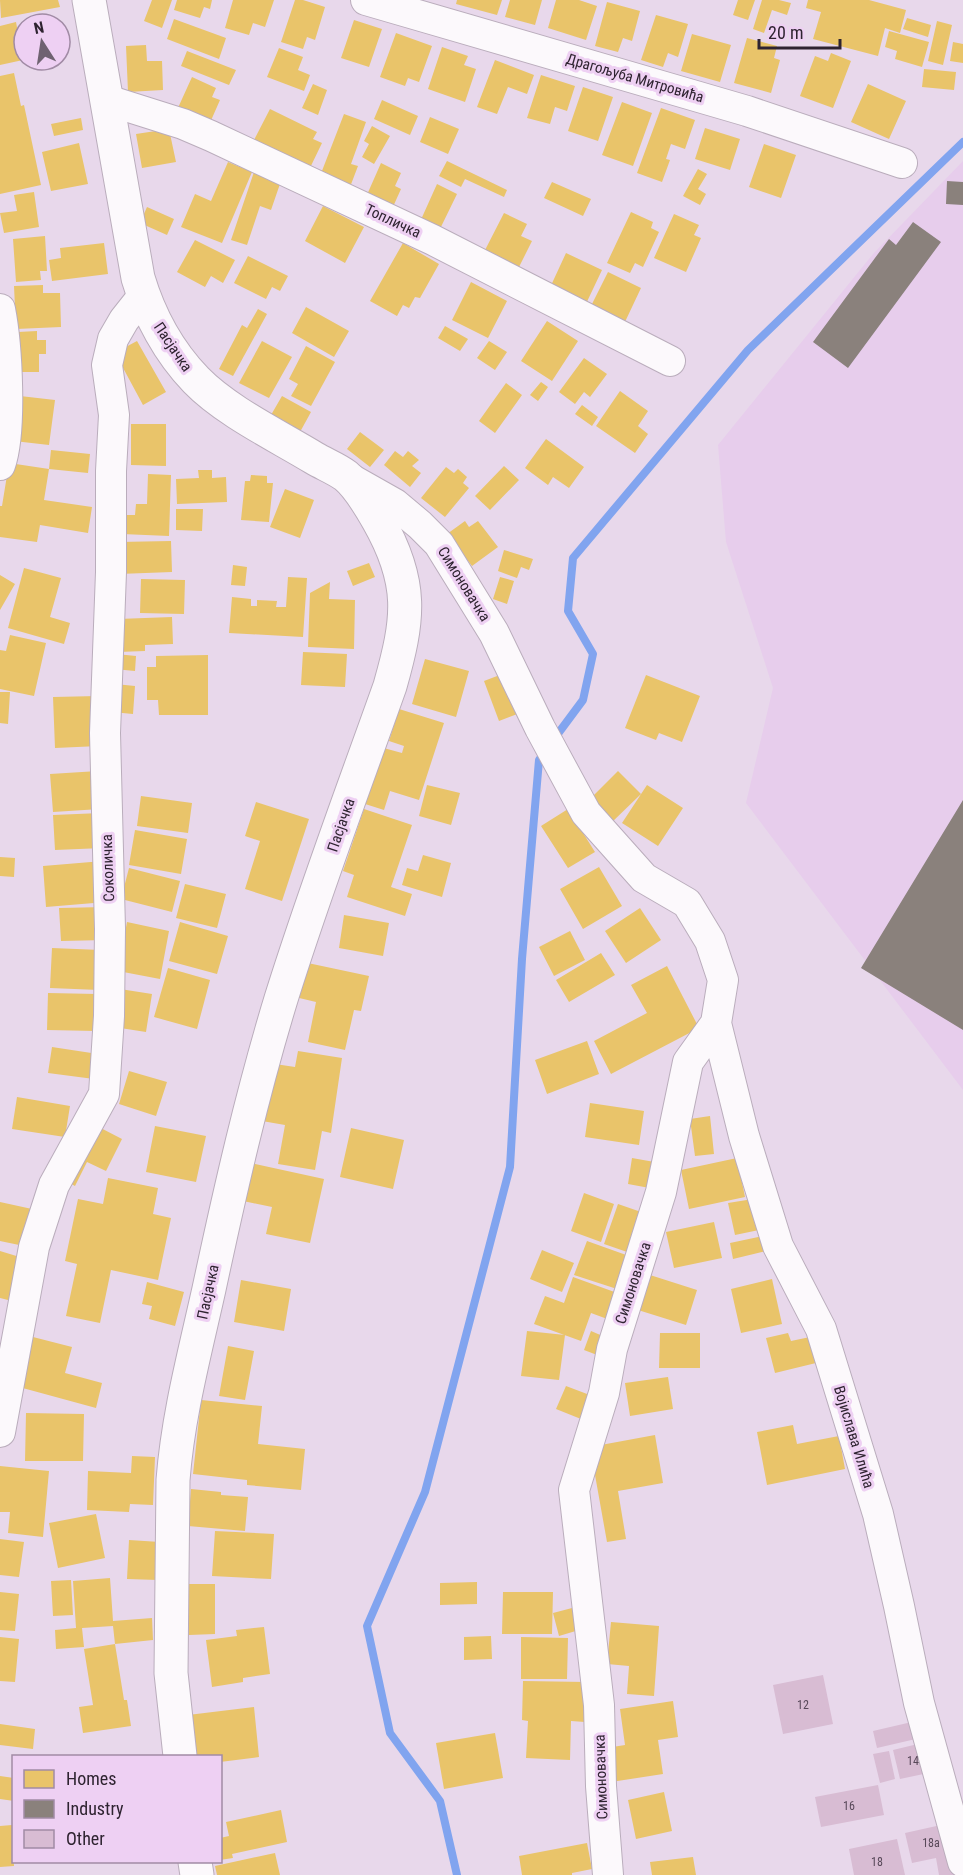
<svg xmlns="http://www.w3.org/2000/svg" width="963" height="1875" font-family="'Roboto Condensed',sans-serif">
	<style>
		.built { fill: #e7cdec }
		.homes { fill: #e9c46a }
		.industry { fill: #8a817c }
		.lines { fill: none; stroke-linecap: round; stroke-linejoin: round }
		.stream { stroke: #81a4ef; stroke-width: 8 }
		.building { fill: #d8bcd3 }
		.street-casing { stroke: #baadbc; stroke-width: 32 }
		.secondary-casing { stroke: #baadbc; stroke-width: 35 }
		.street { stroke: #fcf9fc; stroke-width: 30 }
		.secondary { stroke: #fcf9fc; stroke-width: 33 }
		.labels { text-anchor: middle; stroke-width: 6; stroke-linejoin: round; paint-order: stroke }
		.number-label { font-size: 12px; fill: #584959 }
		.street-label { font-size: 15px; fill: #2e2330; stroke: #eed0f3 }
	</style>
	<rect width="100%" height="100%" fill="#e8d8eb"/>
	<!-- built -->
	<path class="built" d="M963,161V1090L746,803L773,688L726,542L718,445L873,254Z"/>
	<!-- homes -->
	<path class="homes" d="M0,0H58L60,7L1,18Z
		M152,0H172L162,28L144,21Z
		M177,0H212L210,9L204,7L200,18L174,10Z
		M233,0H274L265,27L253,23L249,35L225,28Z
		M295,0H303L325,7L315,40L307,37L303,49L281,42Z
		M457,0H502L497,15L456,4Z
		M510,0H542L535,25L505,17Z
		M556,0H579L597,6L586,40L548,28Z
		M738,0H755L748,20L733,15Z
		M762,0H779L791,3L787,15L772,10L764,33L753,29Z
		M808,0H869L906,10L900,33L885,28L878,56L813,39L821,12L806,8Z
		M607,2L640,11L632,41L623,38L618,52L595,46Z
		M656,15L688,24L678,57L668,53L663,67L641,60Z
		M907,18L931,25L928,37L903,29Z
		M174,19L226,38L219,59L167,39Z
		M354,20L382,29L369,67L341,58Z
		M937,21L952,25L943,65L928,61Z
		M16,22L23,60L0,65V26Z
		M889,31L929,42L922,67L895,59L897,51L885,47Z
		M396,33L432,46L419,82L408,78L405,86L380,77Z
		M692,34L731,45L720,82L681,71Z
		M747,38L777,46L774,58L780,60L771,93L734,83Z
		M953,42L963,44V63L950,61Z
		M146,45L147,61H162L163,90L128,92L126,46Z
		M442,47L468,56L464,65L476,69L465,102L428,89Z
		M279,48L303,57L298,70L310,75L304,91L267,77Z
		M187,51L236,70L229,85L181,66Z
		M831,53L851,61L833,108L800,96L815,56L828,61Z
		M495,60L534,75L527,94L508,87L497,114L477,107Z
		M924,69L956,72L954,90L922,87Z
		M14,73L21,106L24,105L41,185L0,194V76Z
		M541,75L575,86L567,111L555,107L550,124L527,118Z
		M192,77L216,88L212,97L220,100L209,125L177,110Z
		M313,84L327,90L318,115L302,108Z
		M868,84L906,101L889,139L851,122Z
		M583,87L613,97L598,141L568,131Z
		M382,100L418,116L410,135L374,119Z
		M622,102L652,113L633,166L602,155Z
		M661,108L695,120L685,149L671,144L666,159L670,160L662,182L637,173Z
		M270,109L317,132L313,139L322,143L308,172L252,144Z
		M344,114L366,122L351,164L358,166L350,187L320,176Z
		M430,117L459,129L448,154L420,142Z
		M81,118L83,130L54,136L51,124Z
		M372,126L390,136L374,164L362,157L369,144L364,141Z
		M705,128L740,139L730,170L695,159Z
		M169,129L176,162L142,168L136,134Z
		M79,143L88,184L51,191L42,152Z
		M764,144L796,155L781,198L749,187Z
		M447,161L507,190L504,197L465,179L461,187L439,176Z
		M228,162L252,172L222,243L181,227L195,194L211,201Z
		M381,163L401,173L395,186L401,189L392,209L366,197Z
		M698,169L707,174L698,189L706,194L700,205L683,196Z
		M254,172L281,181L271,210L260,206L247,245L231,240Z
		M552,182L591,199L583,216L544,198Z
		M437,184L457,194L438,233L419,224Z
		M34,192L39,227L4,233L0,213L17,211L14,195Z
		M323,206L364,227L345,263L305,241Z
		M147,207L174,219L167,235L140,223Z
		M631,212L653,222L651,228L659,232L643,267L635,263L630,273L607,263Z
		M504,213L527,224L521,236L532,241L517,271L483,254Z
		M674,214L699,225L694,235L701,238L686,272L654,258Z
		M45,236L47,271H40L41,280L16,282L13,239Z
		M195,240L235,260L223,283L211,276L205,287L177,272Z
		M104,243L108,274L52,281L49,260L61,258L60,248Z
		M403,243L439,264L420,298L415,297L409,308L403,305L397,316L370,301Z
		M566,253L602,270L584,308L548,292Z
		M248,256L288,276L280,291L272,287L266,299L234,283Z
		M608,272L641,288L624,324L590,308Z
		M471,282L507,301L488,338L452,320Z
		M43,285V293H60L61,327L16,329L14,286Z
		M306,307L349,331L334,357L292,333Z
		M258,309L267,314L233,376L219,369L242,325L247,328Z
		M547,321L578,341L552,381L521,361Z
		M445,326L468,339L460,351L438,338Z
		M37,331V340H46V354H39V372H19L18,332Z
		M137,341L166,392L143,405L122,366V349Z
		M262,341L292,357L269,398L239,383Z
		M489,341L507,352L495,370L477,358Z
		M306,346L335,362L311,406L291,396L298,384L289,379Z
		M584,358L607,374L590,397L584,392L575,404L559,392Z
		M541,382L548,387L538,401L530,395Z
		M506,383L522,395L495,433L479,421Z
		M620,391L648,411L638,426L648,434L635,453L596,426Z
		M20,396L55,400L49,445L14,441Z
		M282,396L311,412L300,432L271,415Z
		M582,405L598,417L592,426L575,414Z
		M131,424H166V466L131,465Z
		M360,432L384,450L370,467L347,449Z
		M546,439L584,467L569,488L553,477L548,485L525,468Z
		M51,450L90,454L88,473L49,469Z
		M395,451L403,457L408,451L419,460L412,466L421,473L410,487L384,465Z
		M9,463L49,469L44,500L92,507L88,533L40,525L37,542L0,537V506H2Z
		M504,466L519,480L490,510L475,496Z
		M446,467L454,473L458,469L467,477L463,483L469,488L445,517L421,498Z
		M198,470H212V478L226,477L227,502L177,504L176,479L199,478Z
		M148,474L171,475L169,536L122,534L123,515H135L136,504H147Z
		M251,475L267,476V483H273L269,522L241,520L245,481H250Z
		M285,489L314,500L300,538L270,527Z
		M176,509H203L202,531L176,530Z
		M465,521L469,527L478,521L498,547L472,566L447,534Z
		M171,541L172,572L119,574L118,542Z
		M504,550L533,559L529,570L521,567L517,578L498,571Z
		M369,563L375,577L353,586L347,571Z
		M233,565L247,567L245,586L231,585Z
		M24,568L61,578L50,617L70,623L64,644L8,628Z
		M0,575L15,584L0,610Z
		M288,577L307,578L303,637L229,633L232,597L251,599V606H257V600L277,601L276,607H286Z
		M500,577L514,581L507,604L493,599Z
		M141,579L185,580L184,614L140,613Z
		M330,582L329,599L355,600L354,649L308,647L310,593Z
		M172,617L173,644L145,645V651L118,652V619Z
		M10,635L46,643L34,696L0,689V650L6,651Z
		M303,652L347,654L345,687L301,685Z
		M116,654L136,656L135,671L114,669Z
		M208,655V715H159L158,700H147V667H156V656Z
		M425,659L469,671L456,717L412,704Z
		M505,673L520,713L499,721L484,681Z
		M646,675L700,696L682,742L659,733L656,740L625,728Z
		M115,684L135,686L133,714L112,712Z
		M0,692H10L8,724L0,723Z
		M98,696L99,746L55,748L53,697Z
		M399,709L444,723L419,800L390,791L384,810L362,803L380,747L402,753L404,746L389,741Z
		M98,771L100,809L53,812L50,774Z
		M618,771L641,794L608,826L586,803Z
		M427,785L460,793L451,825L419,816Z
		M647,785L683,808L658,846L622,823Z
		M141,796L192,803L188,833L137,826Z
		M256,802L309,819L282,901L245,889L260,841L245,836Z
		M364,809L412,825L391,887L412,894L405,916L347,897L354,875L343,871Z
		M568,809L595,852L568,868L541,826Z
		M101,813L103,848L55,850L53,815Z
		M135,830L187,839L181,874L129,865Z
		M423,855L451,863L442,897L402,885L407,868L418,871Z
		M0,857L15,858L14,877L0,876Z
		M103,861L106,902L46,907L43,866Z
		M599,867L622,906L583,929L560,889Z
		M129,868L180,881L172,912L121,899Z
		M185,884L226,894L217,928L176,918Z
		M105,907L106,940L61,941L59,908Z
		M640,908L661,940L626,963L605,931Z
		M344,915L389,923L383,956L339,948Z
		M127,922L169,931L160,979L118,971Z
		M180,922L228,936L217,974L169,961Z
		M570,931L585,960L554,976L539,947Z
		M52,948L101,950L99,990L50,988Z
		M601,953L615,975L569,1002L556,980Z
		M303,962L369,976L361,1011L354,1010L345,1050L308,1042L316,1002L295,997Z
		M667,966L699,1028L611,1074L594,1041L647,1013L631,985Z
		M168,968L210,980L197,1029L154,1017Z
		M120,989L152,994L146,1032L114,1027Z
		M48,993L97,994L96,1031L47,1030Z
		M587,1041L599,1074L547,1094L535,1060Z
		M52,1047L98,1054L94,1079L48,1073Z
		M298,1051L342,1058L331,1133L322,1131L315,1170L278,1164L285,1125L262,1121L275,1064L295,1067Z
		M129,1071L167,1082L156,1116L119,1104Z
		M17,1097L70,1106L65,1137L12,1129Z
		M590,1103L644,1111L639,1145L585,1137Z
		M710,1116L714,1154L695,1156L690,1119Z
		M93,1124L122,1139L106,1171L87,1162L75,1186L64,1180Z
		M155,1126L206,1136L196,1182L146,1172Z
		M351,1128L404,1140L393,1189L340,1177Z
		M632,1158L660,1163L655,1189L628,1184Z
		M737,1158L745,1197L689,1209L681,1170Z
		M251,1163L324,1179L310,1243L266,1234L272,1207L243,1201Z
		M108,1178L158,1188L153,1214L171,1218L158,1280L111,1270L100,1323L66,1316L77,1264L65,1261L78,1199L103,1204Z
		M584,1193L614,1204L601,1242L571,1231Z
		M753,1199L759,1230L735,1235L728,1203Z
		M0,1202L32,1209L24,1246L0,1241Z
		M618,1204L644,1213L630,1253L604,1244Z
		M714,1222L722,1258L674,1268L666,1232Z
		M763,1236L766,1251L733,1259L730,1243Z
		M587,1241L629,1256L617,1289L574,1275Z
		M542,1250L574,1263L562,1292L530,1279Z
		M0,1251L23,1258L12,1301L0,1298Z
		M650,1275L697,1290L686,1325L638,1310Z
		M573,1277L620,1294L610,1320L591,1313L581,1341L534,1324L545,1296L564,1303Z
		M772,1279L782,1324L741,1333L731,1289Z
		M241,1280L291,1289L284,1331L234,1322Z
		M147,1282L184,1292L175,1326L149,1319L152,1306L142,1304Z
		M527,1331L565,1335L559,1380L521,1376Z
		M591,1331L612,1340L605,1358L584,1350Z
		M660,1333H700V1368H659Z
		M788,1333L791,1341L810,1337L816,1363L775,1373L766,1338Z
		M33,1337L72,1347L65,1373L102,1383L96,1408L19,1387Z
		M228,1346L254,1351L245,1400L219,1396Z
		M668,1377L673,1409L630,1416L625,1383Z
		M566,1386L595,1397L586,1421L556,1409Z
		M201,1400L262,1406L258,1444L305,1449L301,1490L247,1485V1480L193,1474Z
		M26,1413L84,1414L83,1461H25Z
		M793,1425L797,1444L839,1436L845,1469L767,1485L757,1432Z
		M655,1435L663,1483L618,1491L626,1539L607,1542L590,1447Z
		M132,1456L155,1457L153,1505L130,1504L129,1512L87,1510L88,1471L131,1473Z
		M0,1466L49,1471L43,1537L8,1533L10,1512H0Z
		M191,1489L221,1492V1495L248,1497L245,1531L188,1526Z
		M96,1514L105,1558L58,1568L49,1523Z
		M215,1531L274,1534L271,1579L212,1576Z
		M0,1539L24,1542L19,1577L0,1575Z
		M129,1540L160,1542L158,1580L127,1579Z
		M110,1578L113,1621L152,1618L153,1640L115,1644L113,1626L82,1628L84,1647L56,1649L55,1630L76,1628L73,1581Z
		M71,1580L73,1615L53,1616L51,1581Z
		M477,1582V1604L440,1605V1583Z
		M189,1584H215V1634L189,1635Z
		M0,1592L19,1594L15,1631L0,1630Z
		M503,1592H553L552,1634H502Z
		M572,1608L579,1630L559,1636L553,1613Z
		M611,1622L659,1626L654,1696L627,1694L629,1666L607,1664Z
		M264,1627L270,1674L243,1678V1682L212,1687L206,1640L237,1636L236,1630Z
		M491,1636L492,1659L464,1660V1637Z
		M0,1637L19,1639L15,1682L0,1681Z
		M521,1637L568,1638L567,1679H521Z
		M115,1644L124,1700H127L131,1726L83,1733L79,1707L93,1705L84,1649Z
		M523,1681L586,1682L585,1722L571,1721L570,1760L526,1758L528,1721L522,1720Z
		M673,1701L678,1737L658,1740L663,1774L611,1782L606,1748L625,1745L620,1709Z
		M254,1707L259,1757L220,1762V1756H193L188,1715Z
		M0,1724L35,1729L33,1749L0,1745Z
		M495,1733L503,1778L444,1789L436,1743Z
		M0,1776L14,1778V1801L0,1799Z
		M664,1792L672,1831L636,1839L628,1800Z
		M281,1810L287,1842L232,1854L233,1858L220,1860V1838L229,1836L226,1822Z
		M12,1825L14,1866L0,1867V1826Z
		M587,1843L592,1869L572,1873V1875H522L519,1856Z
		M275,1853L280,1875H217L215,1866Z
		M693,1857L696,1875H652L650,1862Z"/>
	<!-- industry -->
	<path class="industry" d="M947,181L963,182V205L946,204Z
		M913,222L941,242L848,368L813,342L889,239L896,245Z
		M963,800V1030L861,968Z"/>
	<g class="lines">
		<!-- stream -->
		<path class="stream" d="M554,739L583,700L593,654L568,611L573,558L748,350L963,142
			M457,1875L440,1801L390,1733L367,1626L425,1492L510,1167L522,959L539,760L546,750"/>
	</g>
	<!-- building -->
	<path class="building" d="M823,1675L833,1724L783,1734L773,1685Z
		M916,1721L920,1738L877,1748L873,1731Z
		M926,1742L933,1772L900,1779L893,1750Z
		M889,1751L895,1779L880,1783L873,1754Z
		M878,1785L884,1815L821,1827L815,1797Z
		M950,1823L962,1875H939L936,1858L912,1863L905,1833Z
		M897,1839L905,1875H854L849,1849Z"/>
	<g class="lines">
		<defs>
			<path id="street" d="M366,0L747,111L902,163
				M107,100L183,124L211,136L433,240L670,361
				M0,309C7,345 12,431 0,465
				M349,478L395,504L420,525L439,544L494,633L540,728L586,813L644,878L687,903L710,941L723,980L716,1023L688,1062L661,1192L612,1349L604,1393L574,1490L599,1705L601,1786L608,1875
				M716,1023L744,1136L778,1246L821,1329L878,1514L899,1606L919,1703L963,1862
				M0,1432L34,1247L54,1185L104,1094L109,1016L110,929L105,733L111,572V471L114,415L107,365L113,339L124,320L143,296"/>
			<path id="secondary" d="M89,0L138,278C149,315 169,352 196,380C226,411 278,436 314,458C324,464 337,469 346,476C359,487 370,506 378,520C414,583 409,619 390,686C353,790 314,893 281,999C252,1094 230,1191 209,1289C195,1352 178,1415 173,1480L171,1673L180,1756
				M195,1862L197,1875"/>
		</defs>
		<!-- street casing -->
		<use href="#street" class="street-casing"/>
		<!-- secondary casing -->
		<use href="#secondary" class="secondary-casing"/>
		<!-- street -->
		<use href="#street" class="street"/>
		<!-- secondary -->
		<use href="#secondary" class="secondary"/>
	</g>
	<g class="labels">
		<!-- number labels -->
		<g class="number-label">
			<text x="803" y="1709">12</text>
			<text x="913" y="1765">14</text>
			<text x="849" y="1810">16</text>
			<text x="931" y="1847">18a</text>
			<text x="877" y="1866">18</text>
		</g>
		<!-- street labels -->
		<g class="street-label">
			<text transform="translate(635 78) rotate(16)" y="5">Драгољуба Митровића</text>
			<text transform="translate(393 221) rotate(25)" y="5">Топличка</text>
			<text transform="translate(173 347) rotate(56)" y="5">Пасјачка</text>
			<text transform="translate(464 584) rotate(58)" y="5">Симоновачка</text>
			<text transform="translate(341 825) rotate(-71)" y="5">Пасјачка</text>
			<text transform="translate(108 868) rotate(-92)" y="5">Соколичка</text>
			<text transform="translate(633 1283) rotate(-72)" y="5">Симоновачка</text>
			<text transform="translate(208 1292) rotate(-78)" y="5">Пасјачка</text>
			<text transform="translate(854 1437) rotate(73)" y="5">Војислава Илића</text>
			<text transform="translate(601 1777) rotate(-92)" y="5">Симоновачка</text>
		</g>
	</g>
	<!-- legend -->
	<rect x="12" y="1755" width="210" height="108" fill="#eed0f3" stroke="#a18ba5" stroke-width="1.5"/>
	<rect x="24" y="1770" width="30" height="18" fill="#e9c46a" stroke="#a18ba5" stroke-width="1.5"/>
	<text x="66" y="1785" font-size="18" fill="#2e2330">Homes</text>
	<rect x="24" y="1800" width="30" height="18" fill="#8a817c" stroke="#a18ba5" stroke-width="1.5"/>
	<text x="66" y="1815" font-size="18" fill="#2e2330">Industry</text>
	<rect x="24" y="1830" width="30" height="18" fill="#d8bcd3" stroke="#a18ba5" stroke-width="1.5"/>
	<text x="66" y="1845" font-size="18" fill="#2e2330">Other</text>
	<!-- north arrow -->
	<g transform="translate(42 42) rotate(348)"><circle r="28" fill="#eed0f3" stroke="#a18ba5" stroke-width="1.5"/>
	<path d="M0-4.5L10 22L0 15L-10 22Z" fill="#6f6271"/>
	<text y="-9" font-size="16" font-weight="bold" text-anchor="middle" fill="#2e2330">N</text>
	</g>
	<!-- scale -->
	<path d="M759 39v9h81v-9" fill="none" stroke="#2e2330" stroke-width="3"/>
	<text x="768" y="39" font-size="18" fill="#2e2330" stroke="#eed0f3" stroke-width="4.5" paint-order="stroke">20 m</text>
</svg>
